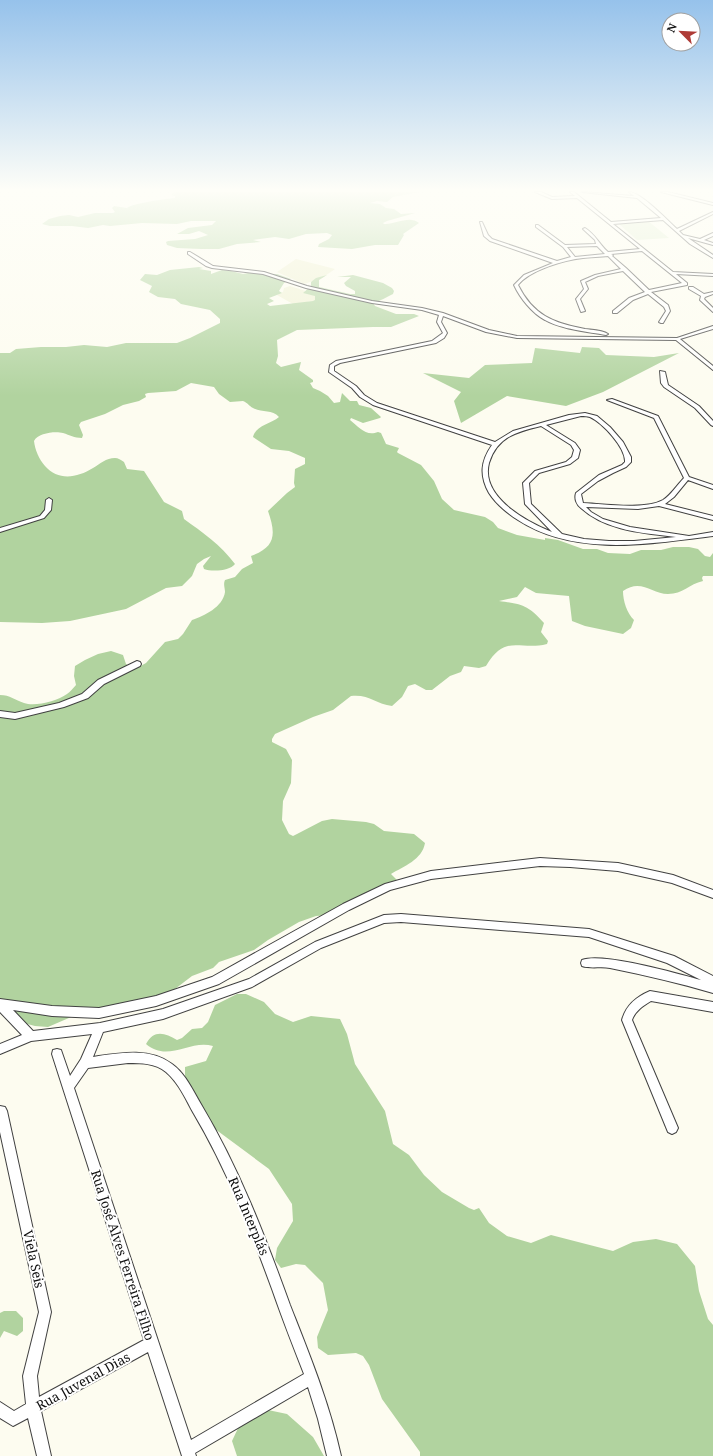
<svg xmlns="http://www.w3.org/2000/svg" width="713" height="1456" font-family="'Noto Serif',serif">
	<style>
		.farmland { fill: #f0f1d3 }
		.forest { fill: #b1d39f }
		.pitch { fill: #dfedce }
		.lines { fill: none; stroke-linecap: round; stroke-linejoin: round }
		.minor-casing { stroke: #414141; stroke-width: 2 }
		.minor { fill: #fff; fill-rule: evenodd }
		.labels { text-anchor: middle; stroke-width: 4; stroke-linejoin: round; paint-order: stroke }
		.near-street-label { font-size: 13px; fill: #0e0e0e; stroke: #fff }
	</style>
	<rect width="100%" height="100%" fill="#fdfcf0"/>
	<!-- farmland -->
	<path class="farmland" d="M296,259L335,269L322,278L304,284L277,272Z
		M290,286L315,294L322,302L313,301L293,304L277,295L283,292L284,288Z"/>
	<!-- forest -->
	<path class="forest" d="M174,192H420L393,197L387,202L377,201L370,203L380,204L386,208L394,209L401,214L415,213L387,221L383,223L384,224C395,225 409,215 419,223L403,234L404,235L398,245H375L352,249L318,247L319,244L329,239L332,235L327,233L306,234L289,239L275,237L253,240L261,242L237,244L219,249H201L177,248L167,245L166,242L168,241L195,239L208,235L199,231L189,234H177L188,228L212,225L216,221H191L177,224L142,223L110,226L103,225L88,228L72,226H50L42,224L49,219L60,216L69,215L78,217L95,213H113L115,212L112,208L114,206L127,208C133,203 166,199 175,198V196L171,195Z
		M199,267L203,268L199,269L211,271V274L222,270L231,271L243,274L259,271V274H277L291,279L284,283L279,291L282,293L269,298L274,301L267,304L270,306L313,301L315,300V296L303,293L311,286V282L316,278L327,275L319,280V287L350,294H355V291L346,286L344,283L351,277H337L353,275L383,283L392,288L394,291L393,294C386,297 381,301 373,303L375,306L396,314H414L419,316L391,327H373L297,330L277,340L278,356L276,363L281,367L301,362L299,370L313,380V382L310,383L313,388L320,391L328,396L334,403L340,402L342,393L350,401H357L359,405L371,408L381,417L380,418L363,423L351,418L350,420C359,427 366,437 378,432L381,433L386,444L399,448L397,452L398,453L421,465L434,481L442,499L454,510L485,517L493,522L498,528L517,535L545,540V538L558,540L583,549H597L608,553L630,554L641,550H661L673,547H689L698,549L705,556L710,557L713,553V576H703L702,578L703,581C689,584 683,594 668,594C652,594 641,578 623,591C623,601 627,613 634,620L631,628L623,634L585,626L572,621L569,596L536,593L525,587L517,597L499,601C522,604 528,605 544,623L541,632L548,641L547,644C519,651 506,633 486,666L479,668L464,666L461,672L450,676L432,690H426L415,684L408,686L402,697L392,706C376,704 369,694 351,696L333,710L313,717L275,734L272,739V742L286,749L292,760L291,783L283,801L282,820L289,834L293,836L297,834L322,821L332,819L366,822L374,824L384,831L414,834L425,843C422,860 404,866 391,874L397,880L338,908L332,915L316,916L299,922L268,940L254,950L219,962L213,968L192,976L158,1002L85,1011L48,1027L35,1026L20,1022L0,1009V695C10,695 15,700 24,703C35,707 57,701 67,694C70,692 73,688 76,685L74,676L75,666L85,660L98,654L111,651L123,655L126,664L135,669L146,663L165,642L178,639L183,634L192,620C204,616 223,607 225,592C225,588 223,584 225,580L235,577L242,569L253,563L251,556C276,547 276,534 268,511L287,493L295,487L294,483L295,469L305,464V458L289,451L271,449L253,437C256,425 271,424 279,417C272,409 262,413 253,408C249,406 248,403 243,401C239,401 234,402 230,402L219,394L214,387L191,383L176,391L148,393L145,394L146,397L139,401L123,405L105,414L81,422L79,425L83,435L82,438C74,438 70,435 63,433C55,431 38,433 34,441C35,450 39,459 45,466C58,481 77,478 93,468C100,464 106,458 115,458C118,458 121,460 124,462L127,469L144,471L164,502L182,511L184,519C202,532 221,545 235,564C230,571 212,572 204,569L203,566L211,556L204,559L197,564L192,576L182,586L166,588L126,609L70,621L42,623L0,622V353H10L16,349L41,347H66L84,345L107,347L126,343H177L190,338L220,323V319L210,310L181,304L175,299L158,297L149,292L152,286L140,280L145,274L157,275L170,270Z
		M582,347L599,348L606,355L654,357L679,353L603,392L566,406L507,396L461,423L454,401L461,392L423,373L469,378L485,365L532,363L535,348L580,353Z
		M237,994H246L264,1002L275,1014L293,1022L311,1016L340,1019L347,1034L355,1064L385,1111L393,1144L409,1155L424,1175L442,1192L469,1208L474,1210L479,1208L489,1223L507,1236L531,1243L551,1235L613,1251L633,1242L656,1239L677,1244L695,1266L699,1291L708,1319L713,1325V1456H420V1452L382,1399L369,1365L363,1356L356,1353L328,1355L318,1348L317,1337L328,1310L323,1283L305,1265L296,1264L281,1268L275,1260L277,1248L293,1221L292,1204L269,1169L211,1126L190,1092L185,1076V1067L206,1061L213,1046C190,1039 168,1063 146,1044C154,1029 165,1033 177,1040L182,1038L192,1029L202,1028L208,1022L215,1005Z
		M4,1311H16L23,1318V1331L17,1336L4,1331L0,1338V1313Z
		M268,1410L287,1414L313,1437L324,1456H237L232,1441L240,1424Z"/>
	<!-- pitch -->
	<path class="pitch" d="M648,221L669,238L637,240L618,223Z"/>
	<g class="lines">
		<defs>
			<path id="minor" d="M535,192H541L552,197L575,196L570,192H574L611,222L661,218L637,198L582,192L634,196L629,192C641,192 668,221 677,229L713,212V214L679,231L683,235L700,239L713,233V236L704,240L713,243V245L688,238L713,255V258L690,244L663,220L613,224L673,272L713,274V276L676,274L687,283V285L651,292L668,305L670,311L663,323H661L659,322L666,311L664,307L648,294L633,300L617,313H613V311L629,298L645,292L623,271L598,276L585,282L588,289L580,299L585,311L581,312L576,299L584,289L581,281L595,275L621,269L608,256C600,257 591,257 583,258C564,260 530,270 518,285C533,315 553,323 585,329C592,330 602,330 608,334L606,335C589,332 560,329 545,320C532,313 520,298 514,285L524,275L553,263L490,241L484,236L480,222H482L488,235L492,239L557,261L571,257L563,247L536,227V225H538L565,245L596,244L595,240L583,229L585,228C595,234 599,244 608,252L640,249L577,198L552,199ZM597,246L605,254L575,257L567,247ZM642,251L682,283L649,290L626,268L612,256L613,255L611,254Z
				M661,192H668L713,203V205Z
				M188,252H190L213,266L264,272L307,286L372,301L422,308L443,313L489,330L517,336L677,338L713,326V329L680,339L713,366V370L676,340L517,338L486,332L443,316L441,322L447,333L444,338L436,343L340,363L334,366V371L356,386L364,395L377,403L495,442L513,431L569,415L585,413L597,416L610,427L623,442L631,457V462L626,467L613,473L598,481L581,494L583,503C603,504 645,510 663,500C671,495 677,485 684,478L654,418L607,400L612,399L658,416L689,477L713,485V489L688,480L674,497L665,504L713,516V520L659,506L638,509L586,507L591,512L603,519L630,527L689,536L713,532V536C649,544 575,557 518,520C507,513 496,504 489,493C479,475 481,461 492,445L373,405L360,397L352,388L329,372L330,365L336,361L432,341L443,333L437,322L439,315L422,310L372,303L306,288L263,274L212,268L206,266L188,254ZM581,416C584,416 587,416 590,417C603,423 626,448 625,462L622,465L599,475L576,493C574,499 577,505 581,508C606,531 644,533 676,537L634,541H609L584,539L562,534L531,504L529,483L539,473L570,464L578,458L580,450L575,443L546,425ZM541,426L571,445L574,450L572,457L566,462L535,471L523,483L525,504L552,532C527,522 480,497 489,463C497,437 516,432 541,426Z
				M689,287H693L704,294L713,292V294L705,297L704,299L713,308V312L700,300L701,296L689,289Z
				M660,371L665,372L668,385L699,406L713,421V426L711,425L695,408L664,387L661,383Z
				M49,498L52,500L51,510L44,518L0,532V528L40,516L45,510L46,500Z
				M137,661L140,662L141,664L140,666L104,684L88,698L64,707L15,719L0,717V711L15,713L59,703L82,694L98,680Z
				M540,858L618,863L673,875L713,890V898L672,883L618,871L570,867L540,866L431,879L390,890L349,910L219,984L156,1006L99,1018L52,1016L13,1010L33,1031L100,1023L163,1009L249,979L315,942L384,915L401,914L589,929L674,956L713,976V993C679,983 645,975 610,968C601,966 591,969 582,966L581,963L582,960C603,952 678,974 701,980L667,963L589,937L401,922L384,923L321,948L252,987L163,1019L103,1032L93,1057C119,1053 150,1047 172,1064C186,1074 193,1091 202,1106C239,1168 265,1236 290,1305C310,1356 329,1402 341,1456H327L318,1419L308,1387L195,1453L196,1456H182L148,1352L41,1411L51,1456H37L28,1418L13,1426L0,1418V1402L14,1411L26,1404L23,1376L39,1312L0,1132V1106L5,1107L7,1111L51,1312L37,1376L39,1397L144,1340L52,1054L53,1050L57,1049L61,1050L70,1076L81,1059L92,1034L31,1041L0,1054V1044L22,1035L0,1012V999L52,1006L99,1008L156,996L212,977L343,904L385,884L431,871ZM128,1063C141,1063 155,1063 166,1072C179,1083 186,1100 194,1114C227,1170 250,1229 272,1289C282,1318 293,1346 304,1374L191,1440L74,1088L88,1068Z
				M650,991L713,1002V1012L651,1001C643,1006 635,1011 632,1020L678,1128L676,1132L672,1134L668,1132L622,1020C626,1005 636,997 650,991Z"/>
		</defs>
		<!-- minor casing -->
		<use href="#minor" class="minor-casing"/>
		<!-- minor -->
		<use href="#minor" class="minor"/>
	</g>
	<!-- sky -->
	<linearGradient id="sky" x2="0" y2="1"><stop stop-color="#96c2eb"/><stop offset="0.48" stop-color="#fefef8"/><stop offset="1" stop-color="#fefef8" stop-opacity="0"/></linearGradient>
	<rect width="713" height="396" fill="url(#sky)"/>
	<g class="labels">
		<!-- near-street labels -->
		<g class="near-street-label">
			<text transform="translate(249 1216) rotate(67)" y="5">Rua Interplás</text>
			<text transform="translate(123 1255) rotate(72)" y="5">Rua José Alves Ferreira Filho</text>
			<text transform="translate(34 1259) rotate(78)" y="5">Viela Seis</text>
			<text transform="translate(83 1381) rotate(-29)" y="5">Rua Juvenal Dias</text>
		</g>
	</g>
	<!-- north arrow -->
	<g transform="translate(681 32) rotate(294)"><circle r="19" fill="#ffffff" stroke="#9f9f9f"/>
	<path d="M0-3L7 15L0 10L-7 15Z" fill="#ae3b36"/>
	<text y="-6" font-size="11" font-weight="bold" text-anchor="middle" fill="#0e0e0e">N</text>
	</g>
</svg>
